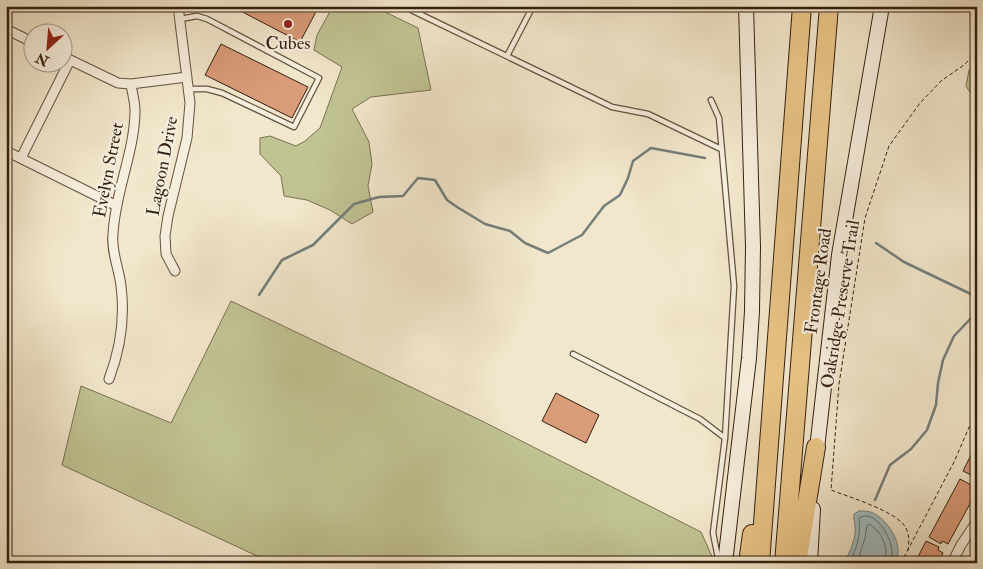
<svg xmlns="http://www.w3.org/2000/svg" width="983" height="569" font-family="'IM FELL Double Pica',serif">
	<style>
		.green { fill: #c1c393; stroke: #7a7152 }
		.water { fill: #9fbdc1; stroke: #747e7a }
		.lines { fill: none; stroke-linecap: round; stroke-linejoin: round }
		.shore { stroke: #6a6e68; stroke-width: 1 }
		.stream { stroke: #747e7a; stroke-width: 2.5 }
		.building { fill: #d99b78; stroke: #341f10 }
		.lane-casing { stroke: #64513f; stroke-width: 7 }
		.street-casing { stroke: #64513f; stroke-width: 11 }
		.secondary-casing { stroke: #341f10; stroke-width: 16 }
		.highway-casing { stroke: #341f10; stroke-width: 20 }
		.path { stroke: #341f10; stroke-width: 1; stroke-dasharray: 4 2.5; stroke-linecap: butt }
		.lane { stroke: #f7efde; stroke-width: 4.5 }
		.street { stroke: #f7efde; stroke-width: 9 }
		.secondary { stroke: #f7efde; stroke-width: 14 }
		.highway { stroke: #e9c486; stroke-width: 18 }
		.poi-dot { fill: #8f2418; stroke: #f7efde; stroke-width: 2 }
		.labels { text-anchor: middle; stroke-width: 4.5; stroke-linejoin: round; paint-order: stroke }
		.poi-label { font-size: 18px; fill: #341f10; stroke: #f7efde }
		.street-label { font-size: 18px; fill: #341f10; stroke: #f7efde }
	</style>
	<rect width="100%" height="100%" fill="#f2e7cc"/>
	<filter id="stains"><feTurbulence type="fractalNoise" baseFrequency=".004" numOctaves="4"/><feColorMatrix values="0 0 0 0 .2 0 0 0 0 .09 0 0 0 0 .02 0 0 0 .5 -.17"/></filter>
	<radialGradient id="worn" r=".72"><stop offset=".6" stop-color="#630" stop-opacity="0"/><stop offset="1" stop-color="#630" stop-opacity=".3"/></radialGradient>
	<!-- green -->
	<path class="green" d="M333,6H373L418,28L431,90L371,97L352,109L369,142L372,164L368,186L373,212L352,224L330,210L307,200L284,196L281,176L260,154V138L270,136L296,146L305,141L320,128L342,67L314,50L317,35Z
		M977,68V103L966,86L969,70Z
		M231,301L484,422L701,532L715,563H272L62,465L81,386L171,423Z"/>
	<!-- water -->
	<path class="water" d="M859,511C865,511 870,511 875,514C889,522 906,548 894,563H844C849,554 857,537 855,526C855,521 853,520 854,514Z"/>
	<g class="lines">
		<!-- shore -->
		<path class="shore" d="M850,563C857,546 861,536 859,518C875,508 891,537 892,551C893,555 891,559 890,563
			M857,563L865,538L867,526L869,524C879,530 885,540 886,551C886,555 884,559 884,563"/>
		<!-- stream -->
		<path class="stream" d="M876,243L904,262L977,297
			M259,295L282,260L313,245L354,204L379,197L403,196L418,178L435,180L447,200L457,207L485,224L510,231L525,243L548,253L582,235L604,206L620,195L628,178L633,161L651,148L705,158
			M875,500L890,465L911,449L927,430L936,405L938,383L943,360L954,336L977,312"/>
	</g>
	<!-- building -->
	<path class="building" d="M231,6H319L300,42Z
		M221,44L308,87L292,118L205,75Z
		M556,393L599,415L586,443L542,421Z
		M977,443V478L963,471Z
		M960,479L977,488V491L948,544L942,541L941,544L929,537Z
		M926,541L939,547L938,550L943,553L938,563H915Z
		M975,547L977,548V563H967Z"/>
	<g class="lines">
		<defs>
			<path id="lane" d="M403,6L612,107L648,114L721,149
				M180,19L197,16L207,19L319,78L294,127L222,93L207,89H188
				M507,56L533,6
				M711,100L719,118L734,286L725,438L713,533L719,563
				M573,354L700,419L725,438"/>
			<path id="street" d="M6,29L32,42
				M62,56L118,83L131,84L187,77
				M6,151L115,205
				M21,158L70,60
				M175,271L166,254L165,236L168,216L187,138L190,103L178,6
				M109,379C120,350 125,317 121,286C119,268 111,252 113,234C115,192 135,151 135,110C135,102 132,92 131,84
				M952,563L961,545L977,521"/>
			<path id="secondary" d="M816,457L839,255L882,6
				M725,563L749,358L752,311L753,247L746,6
				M810,563L813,509"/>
			<path id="highway" d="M748,563L752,534
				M760,563L802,6
				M784,563L829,6
				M797,563L816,447"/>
		</defs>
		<!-- lane casing -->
		<use href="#lane" class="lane-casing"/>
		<!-- street casing -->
		<use href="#street" class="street-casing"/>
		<!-- secondary casing -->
		<use href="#secondary" class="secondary-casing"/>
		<!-- highway casing -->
		<use href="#highway" class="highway-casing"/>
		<!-- path -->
		<path class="path" d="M908,551C909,542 910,533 904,525C892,510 849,497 831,490L839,384L865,218L889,146L920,103L941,81L964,65L977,52
			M901,563L954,462L977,409"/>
		<!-- lane -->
		<use href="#lane" class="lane"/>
		<!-- street -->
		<use href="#street" class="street"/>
		<!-- secondary -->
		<use href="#secondary" class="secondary"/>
		<!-- highway -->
		<use href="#highway" class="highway"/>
	</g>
	<!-- markers -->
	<circle class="poi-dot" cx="288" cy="24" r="5"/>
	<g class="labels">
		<!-- poi labels -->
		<g class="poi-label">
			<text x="288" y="49">Cubes</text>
		</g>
		<!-- street labels -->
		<g class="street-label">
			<text transform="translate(162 166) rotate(-79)" y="6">Lagoon Drive</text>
			<text transform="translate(108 170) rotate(-79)" y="6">Evelyn Street</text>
			<text transform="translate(818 281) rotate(-82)" y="6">Frontage Road</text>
			<text transform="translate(840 304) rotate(-81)" y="6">Oakridge Preserve Trail</text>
		</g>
	</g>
	<!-- margin -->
	<rect width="983" height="569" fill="none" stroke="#f2e7cc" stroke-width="25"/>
	<rect x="8" y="8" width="968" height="554" fill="none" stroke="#341f10" stroke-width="2.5"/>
	<rect x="12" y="12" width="958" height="544" fill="none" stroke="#341f10"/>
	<!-- north arrow -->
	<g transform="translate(48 48) rotate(206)"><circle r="24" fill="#f7efde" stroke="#a99c8c"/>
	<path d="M0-4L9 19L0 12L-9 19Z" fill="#8f2418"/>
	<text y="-8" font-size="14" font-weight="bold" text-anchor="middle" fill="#341f10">N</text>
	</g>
	<rect width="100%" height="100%" filter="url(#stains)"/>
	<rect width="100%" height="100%" fill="url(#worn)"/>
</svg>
